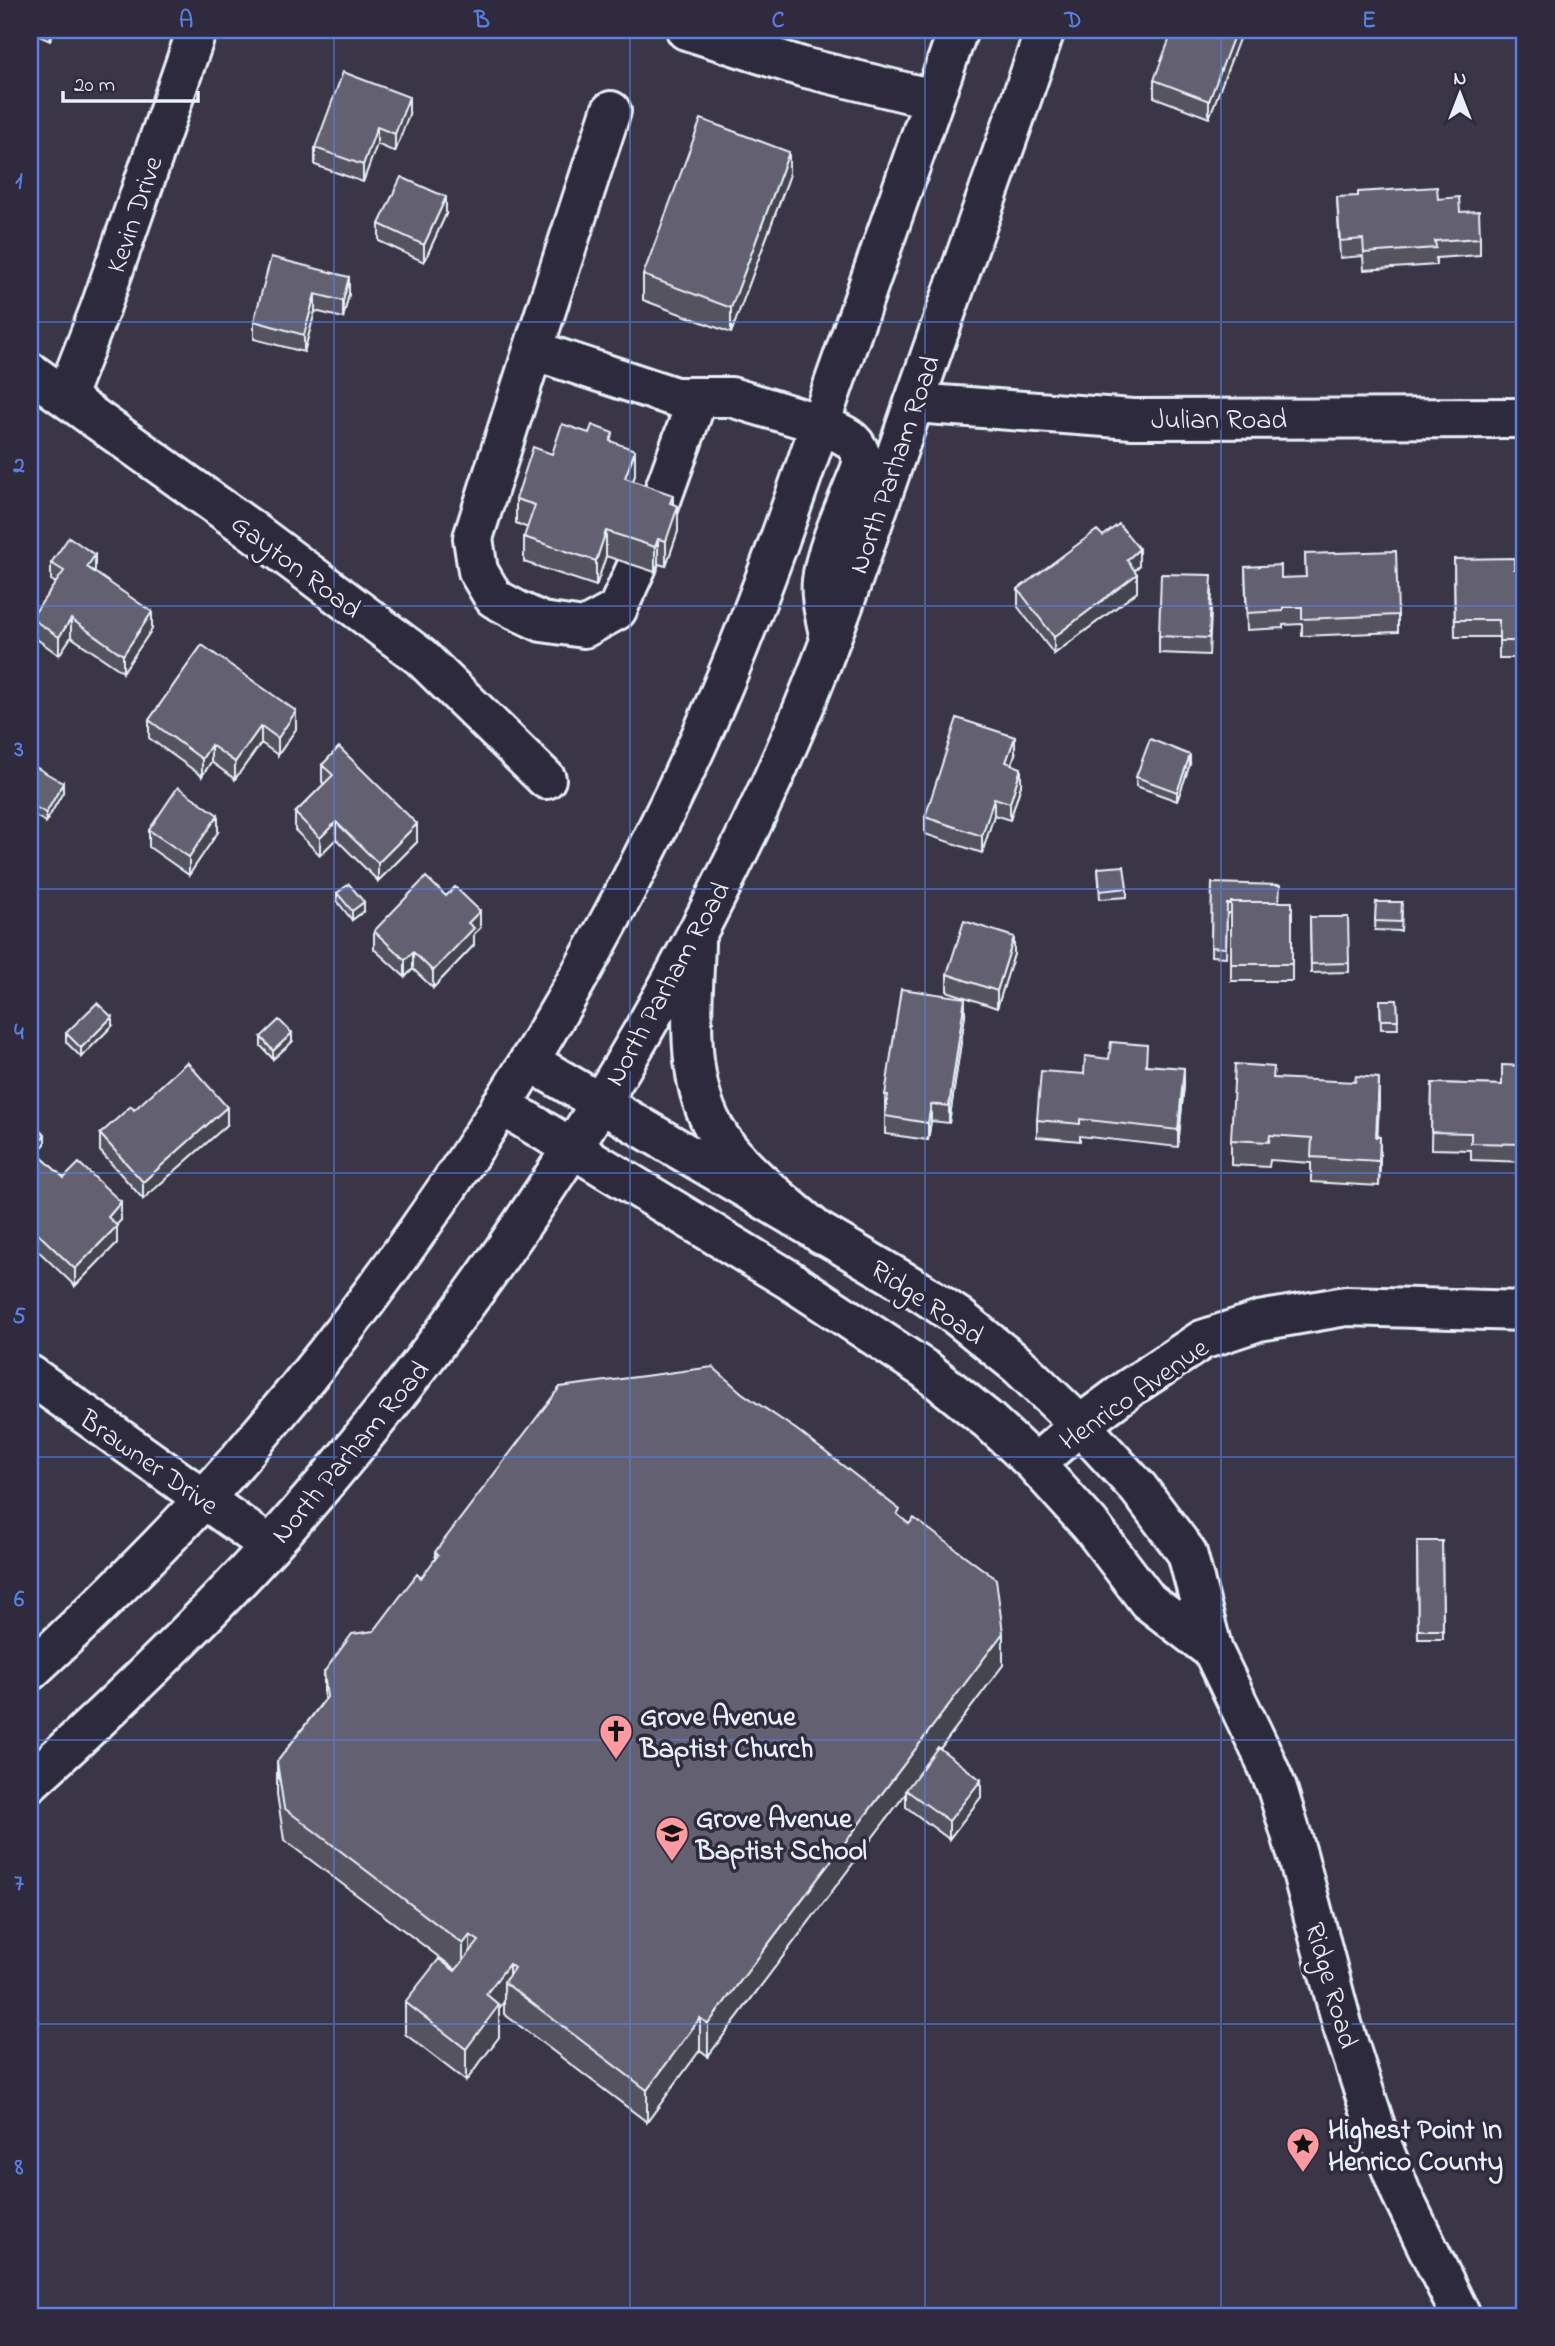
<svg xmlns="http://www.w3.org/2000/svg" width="1555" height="2346" font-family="'Indie Flower',sans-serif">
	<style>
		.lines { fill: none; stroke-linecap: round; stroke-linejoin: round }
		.minor-casing { stroke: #e8f1f8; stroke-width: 44 }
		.highway-casing { stroke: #e8f1f8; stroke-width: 44 }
		.minor { stroke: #2f2a3d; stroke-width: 38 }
		.highway { stroke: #2f2a3d; stroke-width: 38 }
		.wall { fill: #555361; stroke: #e8f1f8; stroke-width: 2 }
		.shaded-wall { fill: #45444f; stroke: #e8f1f8; stroke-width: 2 }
		.building { fill: #636171; stroke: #e8f1f8; stroke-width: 2 }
		.grid { fill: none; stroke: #5a7fe2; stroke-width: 2; stroke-opacity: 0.55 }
		.labels { text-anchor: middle; stroke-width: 7; stroke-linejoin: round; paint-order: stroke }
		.street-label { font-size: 28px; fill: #e8f1f8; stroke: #2f2a3d }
		.poi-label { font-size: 28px; font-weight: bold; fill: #e8f1f8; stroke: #2f2a3d; text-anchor: start }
		.neatline { fill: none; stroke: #5a7fe2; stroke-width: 2.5 }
		.grid-label { font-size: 23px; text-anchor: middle; font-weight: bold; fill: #5a7fe2 }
	</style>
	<rect width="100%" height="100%" fill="#3a3648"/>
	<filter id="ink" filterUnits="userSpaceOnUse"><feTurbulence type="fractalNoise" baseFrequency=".0143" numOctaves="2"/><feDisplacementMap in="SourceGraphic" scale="14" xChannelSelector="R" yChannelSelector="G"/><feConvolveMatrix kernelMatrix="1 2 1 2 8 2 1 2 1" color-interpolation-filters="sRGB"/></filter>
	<g filter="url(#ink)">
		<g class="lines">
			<defs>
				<path id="minor" d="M686,30L802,67L933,99
					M611,111L533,350L675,397H731L820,424
					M533,350L473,538L478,571L494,598L516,610L542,622L584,628L617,610L637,566
					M30,372L250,529L421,657L546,779
					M66,396L100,309L197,30
					M914,403L1133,419L1525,418
					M656,514L698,397
					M529,1061L918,1290L957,1316L1019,1366L1080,1425L1139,1489L1187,1553L1213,1651L1261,1751L1277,1788L1298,1857L1342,2024L1379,2138L1401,2193L1461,2316
					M501,1105L788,1279L926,1370L988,1420L1035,1464L1091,1526L1148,1601L1213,1651
					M30,1375L270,1546
					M1035,1464L1080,1425L1131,1387L1202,1340L1259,1321L1346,1306L1525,1311"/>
				<path id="highway" d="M820,424C843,435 857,436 863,463C851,496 825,548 822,581C820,599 826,618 829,635
					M695,943C693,1009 681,1091 727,1147C753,1180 790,1207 822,1235
					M30,1671C106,1601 185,1524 251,1445C436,1228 590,984 706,725C754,616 793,504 831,392C873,271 915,150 958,30
					M30,1782C124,1697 217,1608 300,1512C487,1296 645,1055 765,796C825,668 869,533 915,400C958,276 1003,154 1045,30"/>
			</defs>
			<!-- minor casing -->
			<use href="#minor" class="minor-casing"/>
			<!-- highway casing -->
			<use href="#highway" class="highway-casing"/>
			<!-- minor -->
			<use href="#minor" class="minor"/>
			<!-- highway -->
			<use href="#highway" class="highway"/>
		</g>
		<!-- wall -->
		<path class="wall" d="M30,30H54L50,41L30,32Z
			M1242,30L1209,118L1154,97V80Z
			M409,114L395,152L377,144L363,182L315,165V148Z
			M789,177L731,333L643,300V275Z
			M1337,197L1438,199L1460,212L1480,238V255L1436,258V265L1364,270L1363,256L1340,258Z
			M446,214L424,262L379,241V224Z
			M349,277V294L343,318L315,311L304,352L254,339V321Z
			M613,442L635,475L633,481L673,504L678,531L666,566L658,564L655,572L606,556L596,586L524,562V537L528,528L516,523V499L552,454Z
			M1103,536L1139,566L1134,570L1137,592L1054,654L1018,607V589Z
			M1305,554L1398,615V632L1302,636V624L1283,625V628L1247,630L1245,567L1281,578H1306Z
			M1454,559L1514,569H1525V658H1499V637H1455Z
			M51,563L95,572L152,629L123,672L71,637L59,655L31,635V618L56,583L51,580Z
			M1212,592L1209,655L1159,653V636Z
			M202,645L296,729L278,755L261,743L235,779L211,762L202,776L149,738V720Z
			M1015,754L1011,764L1021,785L1010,820L994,815L982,853L925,834V817Z
			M1190,764L1177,801L1136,786V777Z
			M322,765L417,842L378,881L336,839L320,855L295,830V813L324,784L322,782Z
			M30,773L63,792L46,822L30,813Z
			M149,830L218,832L189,875L149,847Z
			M1098,868L1127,888V897L1100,899Z
			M1212,883L1279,902H1292V981H1231V913H1227L1226,957L1211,956Z
			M337,893L364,911L352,920L337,901Z
			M1376,902L1402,911L1401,931L1375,930Z
			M1310,917L1349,963V972L1311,973Z
			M480,928L474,934V945L433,988L413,969L405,977L374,949V931Z
			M1014,954L997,1008L947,991V974Z
			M1380,1000H1397L1398,1029H1381Z
			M965,1015L949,1123L931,1121L928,1140L885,1134V1095Z
			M112,1026L81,1057L66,1042V1033Z
			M261,1037L292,1042L273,1059L261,1046Z
			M1147,1065L1184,1085L1178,1147L1080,1136V1141L1037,1137V1120L1084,1074Z
			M1525,1066V1162L1471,1160V1150L1431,1149L1432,1083L1502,1085Z
			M1274,1078L1379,1103L1377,1137L1380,1162L1379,1186L1311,1182V1163L1270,1160L1269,1167L1231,1165V1140Z
			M134,1110L227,1125L143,1199L100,1151V1134Z
			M30,1120L45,1144L36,1153L64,1178L121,1220L116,1225L117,1243L75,1286L30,1243V1159L31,1157L30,1156Z
			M742,1393L900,1517L1003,1665L940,1749L981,1797L949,1839L906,1807V1793L708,2056L700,2050L647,2122L504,2014V2002L499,2008V2037L466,2081L405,2034V2002L456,1970L284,1840L277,1794V1762L324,1700V1672L374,1631L421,1578L435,1560V1552Z
			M1417,1541H1442L1443,1639H1418Z
			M1525,1582V1652L1521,1628V1603Z
			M1525,1782V1894L1519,1878L1517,1848V1816Z"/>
		<!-- shaded-wall -->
		<path class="shaded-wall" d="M50,30H54L50,41Z
			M1236,30H1242V31L1209,118V101Z
			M31,84V101L30,104V87Z
			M409,97V114L395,152V134Z
			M377,127V144L363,182V165Z
			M789,152V177L731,333V308Z
			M446,197V214L424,262V245Z
			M349,277V294L343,318V301Z
			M315,294V311L304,352V335Z
			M635,450V475L625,503V478Z
			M673,495V520L678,506V531L666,566V541L670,503Z
			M606,531V556L596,586V561Z
			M658,539V564L655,572V547Z
			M1139,549V566L1127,577V560Z
			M95,555V572L87,567Z
			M1137,574V592L1054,654V637Z
			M152,612V629L123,672V655Z
			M71,619V637L59,655V637Z
			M296,711V729L278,755V738Z
			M261,726V743L235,779V762Z
			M1015,737V754L1006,780V762Z
			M211,745V762L202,776V759Z
			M1190,755V764L1177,801V792Z
			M1021,768V785L1010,820V803Z
			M63,783V792L46,822V813Z
			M994,798V815L982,853V836Z
			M218,815V832L189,875V857Z
			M336,822V839L320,855V838Z
			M417,824V842L378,881V863Z
			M364,902V911L352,920V911Z
			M480,911V928L474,934V945L433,988V971L468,923Z
			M1014,937V954L997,1008V991Z
			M413,952V969L405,977V960Z
			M965,998V1015L949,1123V1106Z
			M112,1017V1026L81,1057V1048Z
			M292,1033V1042L273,1059V1051Z
			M1184,1068V1085L1178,1147V1130Z
			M1379,1078V1103L1376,1162V1137Z
			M931,1104V1121L928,1140V1123Z
			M227,1107V1125L143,1199V1182Z
			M45,1135V1144L31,1157V1149Z
			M1380,1137V1162L1379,1186V1161Z
			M121,1202V1220L108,1234V1217Z
			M117,1226V1243L75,1286V1269Z
			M1003,1633V1665L908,1791L906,1790V1793L708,2056V2024Z
			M981,1780V1797L949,1839V1821Z
			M470,1935V1967L463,1976V1944Z
			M509,1964V1985L504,1982V2002L499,2008V2037L466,2081V2049L486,1994Z
			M700,2018V2050L647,2122V2090Z"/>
		<!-- building -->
		<path class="building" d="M1173,30H1236L1209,101L1154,80Z
			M343,72L409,97L395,134L377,127L363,165L315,148Z
			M701,119L789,152L731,308L643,275Z
			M401,177L446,197L424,245L379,224Z
			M1437,187L1438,199L1459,197L1460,212L1479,211L1480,238L1435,241L1436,248L1364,253L1363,239L1340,241L1337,197L1358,196V192Z
			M271,257L349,277L343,301L315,294L304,335L254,321Z
			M562,424L589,433L592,425L613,433L610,441L635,450L625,478L673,495L670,503L678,506L666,541L658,539L655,547L606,531L596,561L524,537L535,505L516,499L533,447L552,454Z
			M1119,524L1139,549L1127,560L1137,574L1054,637L1018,589L1097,530L1103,536Z
			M69,537L95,555L87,567L152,612L123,655L71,619L59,637L31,618L64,571L51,563Z
			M1396,551L1398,615L1302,619V607H1283V611L1247,613L1245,567L1281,565V578L1306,577L1305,554Z
			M1514,558V569H1525V641H1499V620H1455L1454,559Z
			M1161,574L1212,575L1209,638L1159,636Z
			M202,645L296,711L278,738L261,726L235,762L211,745L202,759L149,720Z
			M957,718L1015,737L1006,762L1021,768L1010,803L994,798L982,836L925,817Z
			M1150,739L1190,755L1177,792L1136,777Z
			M339,747L417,824L378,863L336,822L320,838L295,813L333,775L322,765Z
			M34,766L63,783L46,813L30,804V773Z
			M178,787L218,815L189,857L149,830Z
			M1124,866L1127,888L1100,891L1098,868Z
			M426,877L446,896L455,887L480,911L468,923L474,928L433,971L413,952L405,960L374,931Z
			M1212,883L1280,885L1279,902H1231V904H1227L1226,948L1211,947Z
			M349,884L364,902L352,911L337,893Z
			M1231,902H1292V964H1231Z
			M1376,902H1402L1401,922L1375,921Z
			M1310,917H1348L1349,963L1311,964Z
			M964,921L1014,937L997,991L947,974Z
			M901,989L965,998L949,1106L931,1104L928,1123L885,1116L888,1095H885Z
			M1380,1000H1397L1398,1020H1381Z
			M97,1003L112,1017L81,1048L66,1033Z
			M279,1020L292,1033L273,1051L261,1037Z
			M1111,1042L1147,1045L1146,1065L1184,1068L1178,1130L1080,1119V1124L1037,1120L1041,1071L1084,1074L1085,1056L1109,1059Z
			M187,1062L227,1107L143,1182L100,1134L131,1106L134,1110Z
			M1235,1064L1274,1067L1273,1078L1355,1082L1356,1076L1379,1078L1376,1137H1380L1379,1161L1311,1157L1312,1138L1270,1135L1269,1142L1231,1140Z
			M1502,1065L1525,1066V1144L1471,1143V1133L1431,1132L1432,1083L1502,1085Z
			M30,1120L45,1135L31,1149L30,1147Z
			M36,1152L64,1178L79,1163L121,1202L108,1217L117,1226L75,1269L30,1226V1159Z
			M713,1367L742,1393L797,1430L900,1510L897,1514L909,1524L914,1518L996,1579L1003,1633L708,2024L700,2018L647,2090L504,1982L514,1968L509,1964L486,1994L499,2005L466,2049L405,2002L439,1959L455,1971L479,1941L470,1935L463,1944L284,1808L277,1762L327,1697L324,1672L352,1634L374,1631L417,1574L421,1578L438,1555L435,1552L560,1387Z
			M1417,1541H1442L1443,1630H1418Z
			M1525,1582V1627L1521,1603Z
			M938,1747L981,1780L949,1821L906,1790Z
			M1525,1782V1862L1519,1846L1517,1816L1522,1788Z"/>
	</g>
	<!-- grid -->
	<path class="grid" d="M334,30V2316M630,30V2316M925,30V2316M1221,30V2316M30,322H1525M30,606H1525M30,889H1525M30,1173H1525M30,1457H1525M30,1740H1525M30,2024H1525"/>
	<!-- icons -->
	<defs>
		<symbol id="church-pin" viewBox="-11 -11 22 30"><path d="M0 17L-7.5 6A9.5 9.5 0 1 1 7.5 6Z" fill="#ff9aa2" stroke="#2f2a3d"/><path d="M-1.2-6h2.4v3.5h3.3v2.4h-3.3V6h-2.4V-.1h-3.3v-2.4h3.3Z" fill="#111"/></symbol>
		<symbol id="school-pin" viewBox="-11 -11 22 30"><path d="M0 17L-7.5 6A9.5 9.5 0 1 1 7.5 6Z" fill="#ff9aa2" stroke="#2f2a3d"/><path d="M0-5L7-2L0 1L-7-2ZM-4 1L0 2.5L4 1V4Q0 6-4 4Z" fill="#111"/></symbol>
		<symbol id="sight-pin" viewBox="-11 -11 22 30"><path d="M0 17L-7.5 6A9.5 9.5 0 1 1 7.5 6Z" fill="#ff9aa2" stroke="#2f2a3d"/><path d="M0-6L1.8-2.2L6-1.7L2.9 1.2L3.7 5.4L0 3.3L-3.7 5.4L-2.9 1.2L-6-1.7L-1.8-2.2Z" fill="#111"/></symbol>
	</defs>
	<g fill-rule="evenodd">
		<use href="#church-pin" x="597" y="1712" width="38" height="52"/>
		<use href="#school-pin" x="653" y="1814" width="38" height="52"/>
		<use href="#sight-pin" x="1284" y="2125" width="38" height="52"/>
	</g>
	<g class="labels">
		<!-- street labels -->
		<g class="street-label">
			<text transform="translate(133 214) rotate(-71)" y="10">Kevin Drive</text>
			<text x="1219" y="428">Julian Road</text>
			<text transform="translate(893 464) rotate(-71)" y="10">North Parham Road</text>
			<text transform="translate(297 565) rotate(37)" y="10">Gayton Road</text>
			<text transform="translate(666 983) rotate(-61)" y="10">North Parham Road</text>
			<text transform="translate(928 1301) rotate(34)" y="10">Ridge Road</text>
			<text transform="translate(1133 1393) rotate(-35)" y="10">Henrico Avenue</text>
			<text transform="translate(349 1451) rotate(-50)" y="10">North Parham Road</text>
			<text transform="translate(150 1461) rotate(35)" y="10">Brawner Drive</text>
			<text transform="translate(1333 1985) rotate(74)" y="10">Ridge Road</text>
		</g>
		<!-- poi labels -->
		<g class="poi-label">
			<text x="640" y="1725">Grove Avenue<tspan x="640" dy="32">Baptist Church</tspan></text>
			<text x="696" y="1827">Grove Avenue<tspan x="696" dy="32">Baptist School</tspan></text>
			<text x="1328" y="2138">Highest Point In<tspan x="1328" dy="32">Henrico County</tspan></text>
		</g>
	</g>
	<!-- margin -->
	<rect width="1555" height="2346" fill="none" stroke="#2f2a3d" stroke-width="77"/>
	<!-- north arrow -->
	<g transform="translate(1460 94)" stroke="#2f2a3d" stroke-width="5" paint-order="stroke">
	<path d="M0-5L12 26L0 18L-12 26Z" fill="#e8f1f8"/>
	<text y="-10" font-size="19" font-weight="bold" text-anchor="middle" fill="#e8f1f8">N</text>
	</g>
	<!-- scale -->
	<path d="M63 91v10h135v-10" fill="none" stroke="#e8f1f8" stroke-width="3.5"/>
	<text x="74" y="91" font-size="21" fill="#e8f1f8" stroke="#2f2a3d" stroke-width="5" paint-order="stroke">20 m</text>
	<rect x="38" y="38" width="1478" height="2270" class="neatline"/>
	<g class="grid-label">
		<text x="186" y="27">A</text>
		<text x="482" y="27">B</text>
		<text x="778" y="27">C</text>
		<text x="1073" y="27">D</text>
		<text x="1369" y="27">E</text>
		<text x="19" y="188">1</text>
		<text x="19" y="472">2</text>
		<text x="19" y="756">3</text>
		<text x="19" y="1039">4</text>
		<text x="19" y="1323">5</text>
		<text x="19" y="1606">6</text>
		<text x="19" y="1890">7</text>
		<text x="19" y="2174">8</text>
	</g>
</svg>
